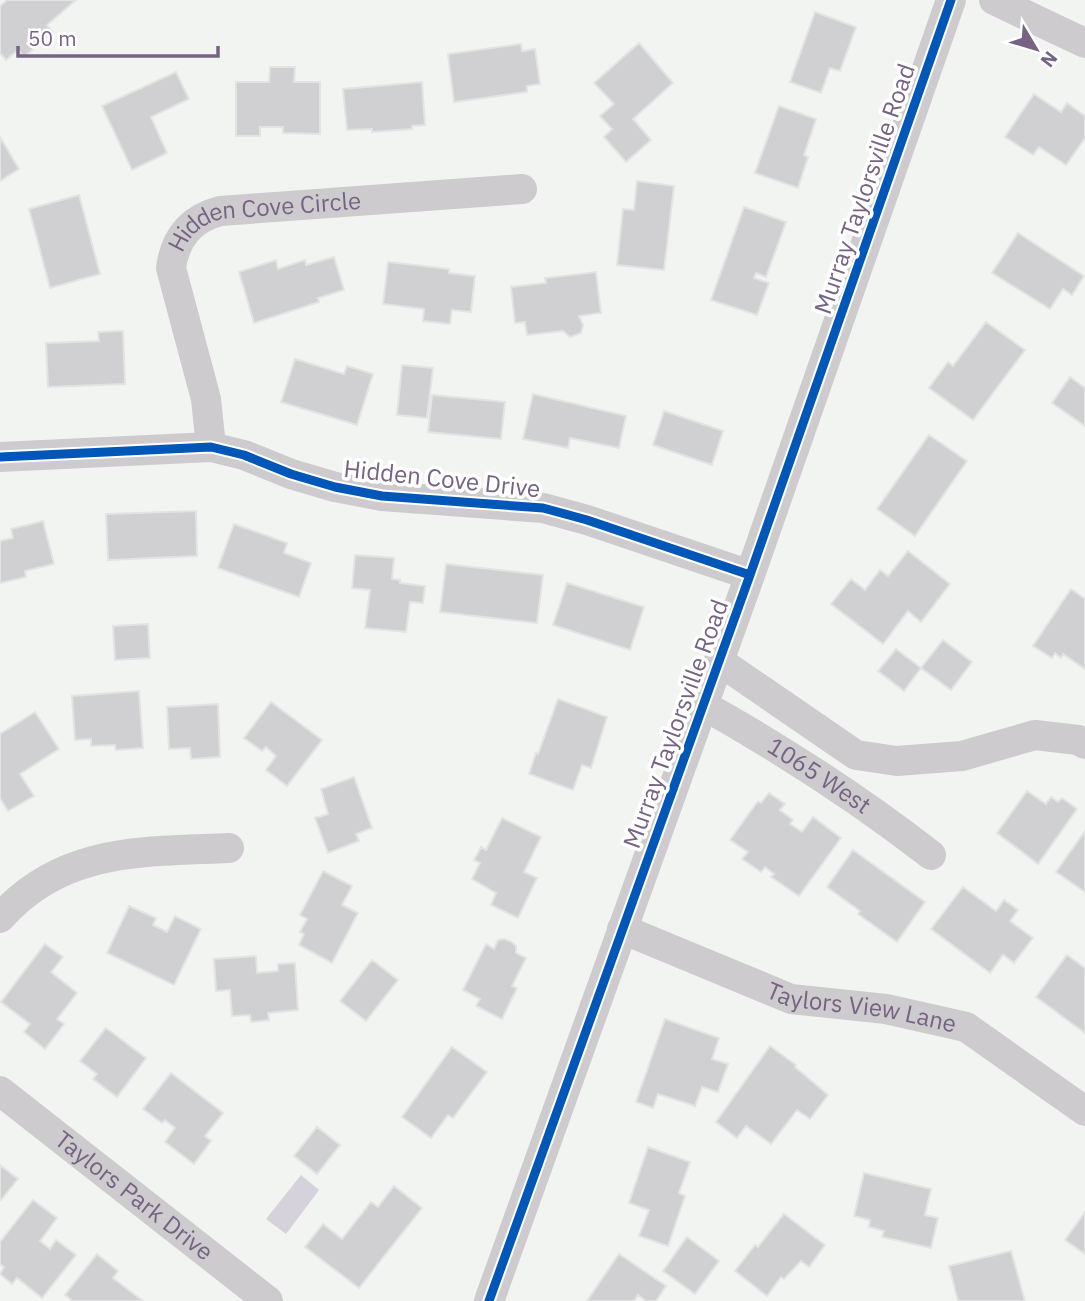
<svg xmlns="http://www.w3.org/2000/svg" width="1085" height="1301" font-family="'IBM Plex Sans',sans-serif">
	<style>
		.water { fill: #d5d2db }
		.building { fill: #d0d0d2; stroke: #e2e3e2; stroke-width: 2 }
		.lines { fill: none; stroke-linecap: round; stroke-linejoin: round }
		.minor { stroke: #cdcbcd; stroke-width: 30 }
		.cycleway-casing { stroke: #fff; stroke-width: 13 }
		.cycleway { stroke: #0057b8; stroke-width: 9 }
		.labels { text-anchor: middle; stroke-width: 7; stroke-linejoin: round; paint-order: stroke }
		.street-label { font-size: 24px; fill: #766383; stroke: #fff }
	</style>
	<rect width="100%" height="100%" fill="#f2f4f2"/>
	<!-- water -->
	<path class="water" d="M301,1175L319,1190L286,1234L266,1219Z"/>
	<!-- building -->
	<path class="building" d="M7,0H76L47,25L53,32L24,57L18,50L6,60L0,53V6Z
		M815,12L856,27L840,71L830,68L821,93L790,82Z
		M639,43L673,83L633,119L651,140L626,162L604,137L612,129L600,116L614,104L594,83Z
		M521,44L522,51L535,49L540,84L527,86V92L454,102L448,54Z
		M270,67H295L294,82H320V134L283,133V127H260V136H236V82H269Z
		M176,72L189,99L151,117L167,153L132,170L102,106Z
		M422,82L425,125L412,126V129L372,132V129L347,130L343,89Z
		M1034,94L1061,112L1067,103L1085,116V138L1066,165L1039,147L1033,155L1005,137Z
		M779,106L816,119L804,155L808,157L798,188L755,173Z
		M0,137L19,169L0,181Z
		M637,181L674,186L664,270L617,265L623,209L634,210Z
		M79,195L100,274L50,288L29,209Z
		M744,207L786,222L766,277L756,273L754,278L769,283L757,315L711,300Z
		M1018,233L1084,276L1072,295L1063,289L1050,309L992,273Z
		M334,257L344,290L318,298L319,302L254,323L239,272L276,260L278,269L305,260L306,265Z
		M388,262L449,269V273L475,276L471,312L452,310L450,324L423,321L424,309L383,304Z
		M596,272L601,313L579,316L583,325L581,333L570,337L563,331L527,335L525,322L515,323L511,287L546,283L545,278Z
		M986,322L1025,350L973,420L929,388L948,362L953,366Z
		M123,331L125,384L48,387L46,343L99,341L98,332Z
		M295,359L344,374L347,366L373,374L357,425L281,402Z
		M402,365L433,368L427,418L397,415Z
		M1070,377L1085,388V426L1052,403Z
		M533,394L626,416L619,448L570,438L568,448L523,439Z
		M432,395L505,402L501,439L428,432Z
		M664,411L723,431L712,465L653,445Z
		M929,435L967,461L915,536L877,509Z
		M196,511L197,556L108,560L106,514Z
		M43,521L54,564L25,571L26,577L0,583V541L13,538L11,529Z
		M234,524L287,543L284,553L311,563L299,597L218,568Z
		M908,551L950,584L921,622L908,611L883,644L831,604L851,579L865,590L880,570L888,576Z
		M355,555L394,558L392,579L400,580V583L425,586L423,603L410,602L406,632L365,628L370,590L352,588Z
		M446,564L543,575L537,623L440,612Z
		M567,583L644,607L630,650L553,625Z
		M1071,589L1085,599V669L1063,654L1061,658L1055,653L1052,658L1033,646Z
		M148,624L150,658L115,660L113,626Z
		M943,640L972,662L951,690L921,668Z
		M896,649L921,668L904,691L878,671Z
		M139,691L143,748L116,750L115,745L91,746V739L75,740L72,696Z
		M558,699L607,717L591,768L582,765L573,790L529,774L536,753L538,754Z
		M271,702L322,740L287,786L266,770L276,756L266,747L262,751L244,738Z
		M218,704L220,757L191,759L190,748L169,749L167,707Z
		M35,712L59,749L20,774L34,796L8,811L0,798V734Z
		M354,777L372,828L356,834L359,841L328,853L315,818L328,814L321,789Z
		M1027,791L1046,804L1051,797L1058,802L1062,798L1077,809L1038,864L997,833Z
		M769,793L785,804L780,810L793,820L790,824L802,832L813,817L841,838L799,896L771,877L774,874L765,867L761,872L742,859L748,852L730,840L758,801L761,803Z
		M502,818L541,837L524,872L537,878L518,918L491,905L496,893L472,879L480,863L474,860L481,847L486,850Z
		M1085,831V892L1056,872Z
		M853,850L925,902L897,942L858,914L860,911L827,887Z
		M323,871L352,886L342,905L358,913L332,963L299,945L304,934L300,932L307,919L300,915Z
		M963,887L996,911L1004,900L1018,910L1010,921L1033,938L1014,963L1003,955L990,973L931,929Z
		M129,906L156,918L153,925L167,932L175,916L201,929L174,985L107,953Z
		M504,939L512,942L516,946V953L526,958L512,986L517,988L502,1019L476,1006L480,999L463,990L486,944L494,949L498,940Z
		M45,944L63,957L51,972L77,993L57,1019L64,1024L45,1049L24,1032L30,1024L1,1002Z
		M1067,955L1085,968V1033L1036,997Z
		M256,956L257,973L278,971V964L295,963L298,1010L268,1013L269,1020L251,1022L250,1015L232,1016L230,990L216,991L214,959Z
		M372,960L398,980L366,1021L340,1001Z
		M665,1019L719,1038L712,1059L728,1064L718,1092L702,1087L695,1106L658,1094L653,1108L636,1102Z
		M106,1028L146,1058L117,1097L93,1079L97,1074L80,1061Z
		M770,1046L796,1065L795,1067L828,1095L810,1119L797,1110L771,1144L746,1126L737,1138L716,1122Z
		M452,1047L487,1072L453,1118L448,1115L431,1138L402,1117Z
		M171,1073L223,1113L205,1136L211,1141L194,1164L165,1142L175,1128L165,1120L162,1123L143,1109Z
		M317,1127L340,1145L317,1174L294,1156Z
		M648,1147L690,1162L679,1193L685,1196L668,1246L639,1236L649,1210L629,1203Z
		M0,1165L18,1179L1,1200H0Z
		M864,1173L931,1189L925,1215L938,1218L931,1248L882,1237L884,1231L869,1227L870,1220L854,1216Z
		M394,1186L422,1208L359,1288L305,1247L323,1224L342,1239L371,1202L378,1207Z
		M33,1200L57,1218L40,1241L50,1249L56,1240L76,1255L42,1298L17,1278L12,1284L0,1274L4,1267L0,1264V1242Z
		M1085,1212V1254L1065,1240Z
		M784,1214L825,1245L809,1267L801,1261L784,1279L781,1277L767,1296L735,1271L755,1245L758,1247Z
		M687,1237L719,1261L695,1294L663,1271Z
		M1011,1251L1025,1301H958L949,1266Z
		M97,1254L118,1271L113,1278L143,1301H73L65,1295Z
		M619,1254L666,1286L656,1301H646L638,1295L634,1301H587Z"/>
	<g class="lines">
		<!-- minor -->
		<g class="minor">
			<path d="M994,0L1085,43"/>
			<path id="s1" d="M211,447L206,399L171,268C175,239 190,219 220,211L522,189"/>
			<path d="M0,457L211,447L244,455L291,474L335,487L382,496L543,508L587,520L750,575"/>
			<path d="M719,661L856,755L897,761L962,756L1035,735L1078,740L1085,744"/>
			<path id="s2" d="M703,705C783,750 859,799 931,855"/>
			<path d="M0,918C62,847 144,852 229,848"/>
			<path id="s3" d="M622,929L791,999L886,1009L966,1027L1085,1111"/>
			<path id="s4" d="M0,1091L268,1301"/>
			<path d="M489,1301L750,575L951,0"/>
		</g>
		<defs>
			<path id="cycleway" d="M0,457L211,447L244,455L291,474L335,487L382,496L543,508L587,520L750,575
				M489,1301L750,575L951,0"/>
		</defs>
		<!-- cycleway casing -->
		<use href="#cycleway" class="cycleway-casing"/>
		<!-- cycleway -->
		<use href="#cycleway" class="cycleway"/>
	</g>
	<g class="labels">
		<!-- street labels -->
		<g class="street-label">
			<text transform="translate(865 189) rotate(-71)" y="8">Murray Taylorsville Road</text>
			<text dy="8" stroke="none"><textPath href="#s1" startOffset="304">Hidden Cove Circle</textPath></text>
			<text transform="translate(442 479) rotate(6)" y="8">Hidden Cove Drive</text>
			<text transform="translate(676 724) rotate(-70)" y="8">Murray Taylorsville Road</text>
			<text dy="8" stroke="none"><textPath href="#s2" startOffset="136">1065 West</textPath></text>
			<text dy="8" stroke="none"><textPath href="#s3" startOffset="254">Taylors View Lane</textPath></text>
			<text dy="8" stroke="none"><textPath href="#s4" startOffset="170">Taylors Park Drive</textPath></text>
		</g>
	</g>
	<!-- north arrow -->
	<g transform="translate(1036 49) rotate(128)" stroke="#ffffff" stroke-width="5" paint-order="stroke">
	<path d="M0-5L12 26L0 18L-12 26Z" fill="#766383"/>
	<text y="-10" font-size="19" font-weight="bold" text-anchor="middle" fill="#766383">N</text>
	</g>
	<!-- scale -->
	<path d="M18 46v10h200v-10" fill="none" stroke="#766383" stroke-width="3.5"/>
	<text x="28" y="46" font-size="21" fill="#766383" stroke="#ffffff" stroke-width="5" paint-order="stroke">50 m</text>
</svg>
